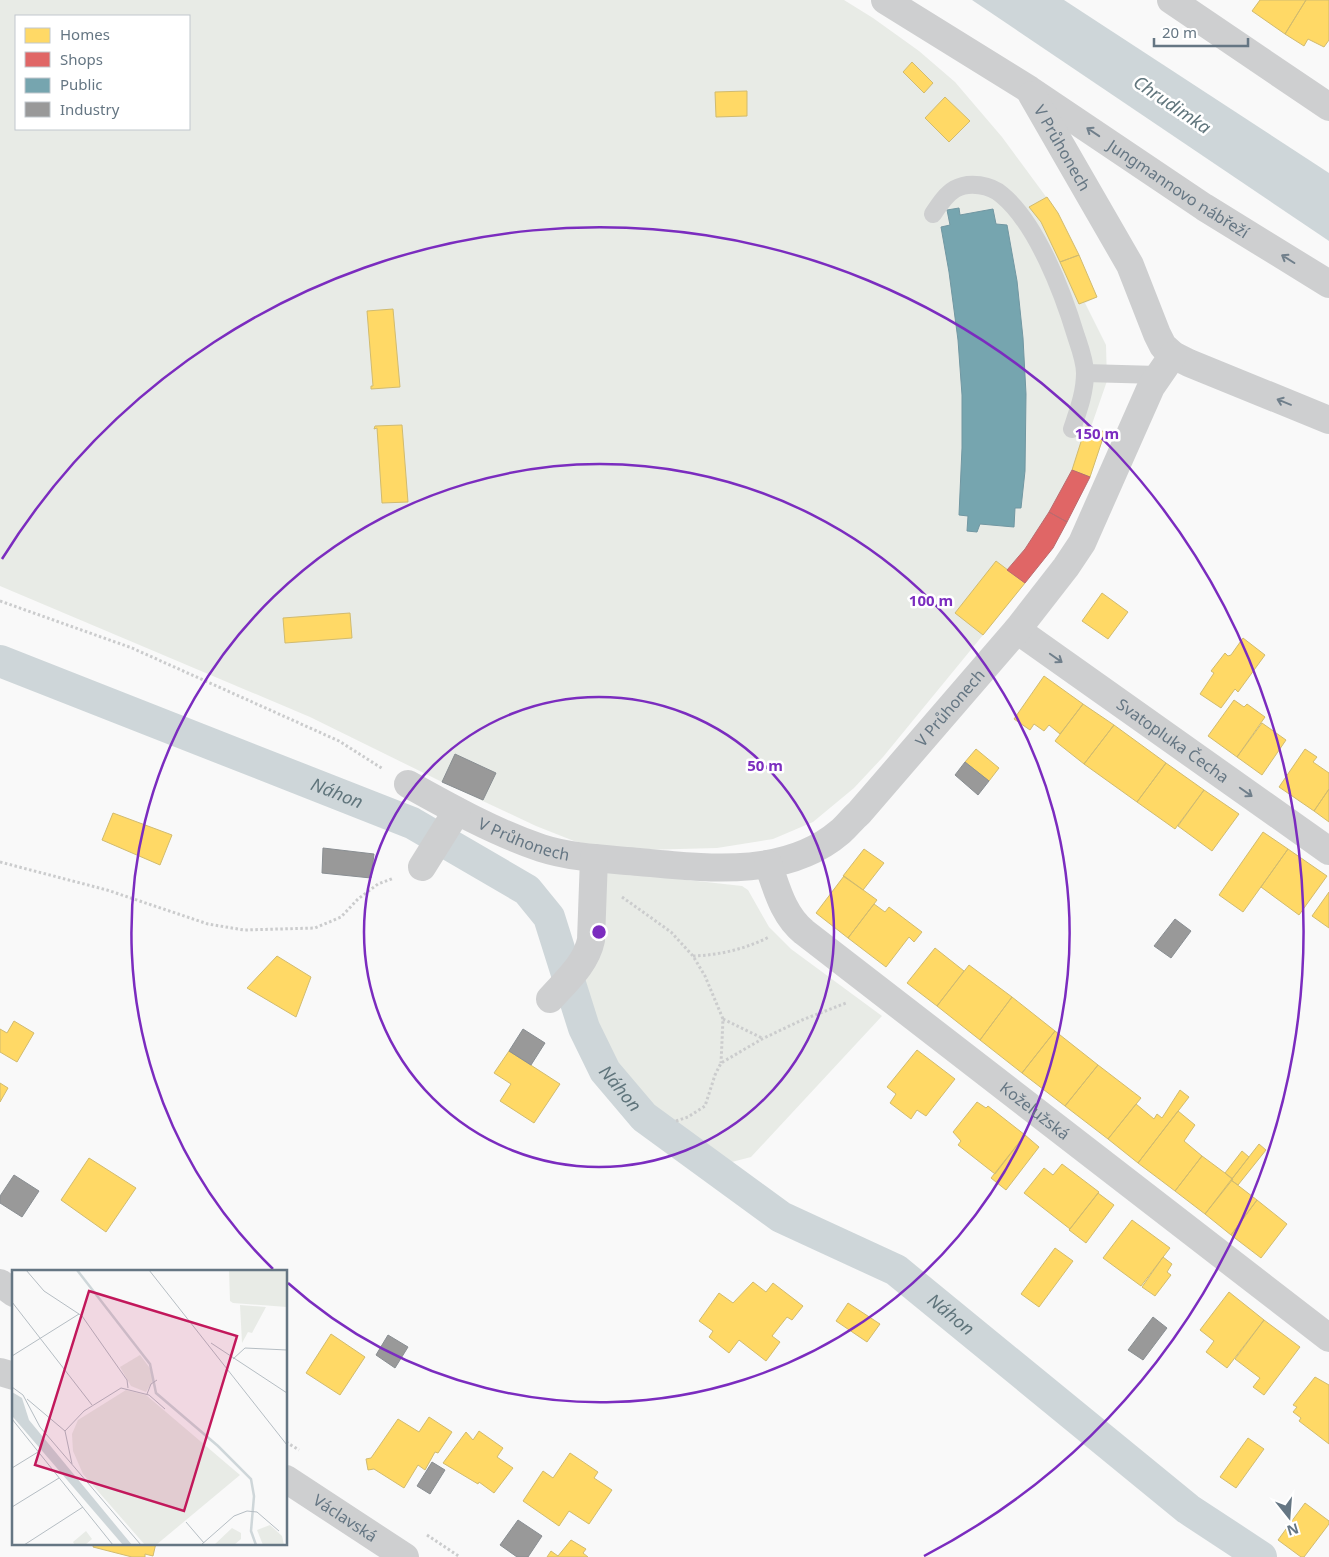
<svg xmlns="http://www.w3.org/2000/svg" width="1329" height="1557" font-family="'Noto Sans',sans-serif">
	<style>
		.green { fill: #e8ebe6; fill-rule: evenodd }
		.water { fill: #ced6d9 }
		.homes { fill: #ffd966; stroke: #d1bb6f }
		.shops { fill: #e06666; stroke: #bb6b6f }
		.public { fill: #76a5af; stroke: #7197a2 }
		.industry { fill: #999; stroke: #898e92 }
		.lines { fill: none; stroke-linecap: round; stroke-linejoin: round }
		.canal { stroke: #ced6d9; stroke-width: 32 }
		.path { stroke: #cbcccd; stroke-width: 3; stroke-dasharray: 2.5 2.5; stroke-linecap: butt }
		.lane { stroke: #cecfd0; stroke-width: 18 }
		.street { stroke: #cecfd0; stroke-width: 28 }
		.oneway { stroke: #707f8b }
		.ring { fill: none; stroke: #7b2cbf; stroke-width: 2.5 }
		.labels { text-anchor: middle; stroke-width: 5; stroke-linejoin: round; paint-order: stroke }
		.street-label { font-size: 16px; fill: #657683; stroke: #fff }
		.water-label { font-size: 18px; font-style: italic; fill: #60757c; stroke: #fff }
		.inset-river { fill: none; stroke: #ced6d9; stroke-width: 2.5 }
		.inset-road { fill: none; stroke: #b5bdc3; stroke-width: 1 }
		.view { fill: #c2185b; fill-opacity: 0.15; stroke: #c2185b; stroke-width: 2.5 }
		.inset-edge { fill: none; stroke: #657683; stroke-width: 2.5 }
		.centre { fill: #7b2cbf; stroke: #fff; stroke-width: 2.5 }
		.ring-label { font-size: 15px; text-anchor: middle; font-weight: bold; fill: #7b2cbf; stroke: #fff; stroke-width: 5; stroke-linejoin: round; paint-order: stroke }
	</style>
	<rect width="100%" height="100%" fill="#f9f9f9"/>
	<!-- green -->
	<path class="green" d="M0,0H844L873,18L919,51L955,82L1002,137L1058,213L1097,297L1085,303L1106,345L1107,381L1091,427L1105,432L1090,477L1053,548L983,635L883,757L854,788L813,822L773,839L717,848L642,850L601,847L574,841L536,826L438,780L310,717L0,586ZM16,16H189V129H16Z
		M607,871L742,886L748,890L769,927L791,949L882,1016L751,1157L724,1164L653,1111L611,1059L593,1017L581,979Z"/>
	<!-- water -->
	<path class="water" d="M972,0H1064L1329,173V241Z"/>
	<!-- homes -->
	<path class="homes" d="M1260,0H1306L1285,34L1252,11Z
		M1306,0H1329V40L1324,47L1308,39L1304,46L1285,34Z
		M912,62L933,83L924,93L903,72Z
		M747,91V116L716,117L715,92Z
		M945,97L970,121L949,142L925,118Z
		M1047,197L1058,213L1079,255L1060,262L1041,222L1029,207Z
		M1079,255L1097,297L1079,304L1060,262Z
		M393,309L400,387L371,389V386H373L367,311Z
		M402,425L408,502L382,503L377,428L374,429L375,426Z
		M1086,426L1105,432L1090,477L1072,470Z
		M996,561L1025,583L983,635L955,613Z
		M1102,593L1128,612L1108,639L1082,621Z
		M350,613L352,638L285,643L283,618Z
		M1243,638L1265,655L1238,692L1235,689L1221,708L1200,694L1214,673L1211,671L1225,653L1228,656L1231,655Z
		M1044,676L1083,704L1060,734L1049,725L1044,731L1034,724L1030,730L1014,719Z
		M1234,700L1244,707L1247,704L1265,717L1237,757L1208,736Z
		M1083,704L1114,725L1084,764L1055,741Z
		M1262,723L1286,740L1262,775L1237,757Z
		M1114,725L1166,763L1137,802L1084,764Z
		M976,749L999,768L989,781L965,762Z
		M1305,749L1317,757L1313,762L1329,773V789L1314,811L1279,787Z
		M1166,763L1204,790L1175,829L1137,802Z
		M1329,789V822L1314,811Z
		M1204,790L1239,814L1212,851L1178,826Z
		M113,813L172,835L160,865L102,840Z
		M1263,832L1288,849L1243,912L1219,895Z
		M864,849L884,863L863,890L843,876Z
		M1288,849L1327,876L1299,915L1261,887Z
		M844,876L877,900L848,938L816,913Z
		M1329,892V928L1312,916Z
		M874,904L885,912L889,907L922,932L914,942L909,937L886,967L848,938Z
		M935,948L964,971L937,1006L907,983Z
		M277,956L311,977L296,1017L247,988Z
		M969,965L1012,997L980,1040L937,1006Z
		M1012,997L1055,1031L1022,1073L980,1040Z
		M14,1021L34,1033L17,1062L0,1052V1029L7,1033Z
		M1055,1031L1098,1065L1065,1106L1022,1073Z
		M917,1050L955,1079L926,1116L917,1110L911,1119L890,1103L896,1094L887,1087Z
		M509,1051L560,1084L534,1123L500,1101L511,1084L494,1073Z
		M1098,1065L1141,1098L1108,1139L1065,1106Z
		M0,1083L8,1088L0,1102Z
		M1180,1090L1189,1097L1138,1163L1108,1139L1136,1104L1154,1119L1157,1114L1162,1118Z
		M977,1102L986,1108L988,1106L1025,1135L995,1174L958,1145L961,1141L953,1132Z
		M1178,1111L1195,1125L1184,1141L1202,1156L1175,1191L1138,1163Z
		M1025,1135L1039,1147L1006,1190L991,1178Z
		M1259,1144L1266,1150L1238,1185L1231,1180Z
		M1242,1151L1249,1157L1232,1179L1225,1173Z
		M1202,1156L1233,1179L1205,1214L1175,1191Z
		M89,1158L136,1188L106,1232L61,1200Z
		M1062,1164L1099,1192L1070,1229L1024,1193L1044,1168L1053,1175Z
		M1231,1180L1257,1200L1231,1235L1205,1214Z
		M1098,1193L1114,1205L1086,1243L1069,1230Z
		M1257,1200L1287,1224L1261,1258L1231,1235Z
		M1132,1220L1170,1248L1141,1286L1103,1258Z
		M1055,1248L1073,1261L1039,1307L1021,1294Z
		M1163,1257L1172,1264L1167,1272L1171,1275L1155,1296L1142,1287Z
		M753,1282L766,1292L773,1283L803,1306L792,1320L787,1317L772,1336L780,1342L766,1361L739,1340L729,1353L709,1337L713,1331L699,1321L719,1293L733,1303Z
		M1229,1292L1264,1320L1227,1368L1206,1352L1214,1341L1200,1330Z
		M848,1303L880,1324L867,1342L836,1321Z
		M1264,1320L1300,1347L1264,1395L1253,1387L1260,1378L1235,1359Z
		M331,1334L365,1357L340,1395L306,1373Z
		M1315,1377L1329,1385V1444L1299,1421L1301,1418L1293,1412L1297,1407L1293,1405Z
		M429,1417L452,1432L438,1453L435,1452L425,1470L418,1465L404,1488L374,1469L368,1470L366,1459L371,1458L398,1419L419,1432Z
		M479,1431L503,1448L497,1457L513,1468L494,1493L479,1482L478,1484L443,1463L466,1432L473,1440Z
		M1248,1438L1264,1449L1236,1488L1220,1477Z
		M570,1453L598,1472L594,1478L612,1490L589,1524L569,1511L559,1526L523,1501L543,1471L553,1478Z
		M1305,1503L1329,1521V1524L1304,1557H1301L1278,1540Z
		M571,1540L586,1549L583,1553L588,1557H547L551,1551L558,1556Z
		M94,1543H156L153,1556L145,1554V1557H132L93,1547Z"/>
	<!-- shops -->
	<path class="shops" d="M1072,470L1090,477L1067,522L1049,512Z
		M1049,512L1067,522L1053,548L1025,583L1007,570L1025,549Z"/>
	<!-- public -->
	<path class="public" d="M959,208L960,215L993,209L996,224L1007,225L1017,281L1023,338L1026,394L1025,471L1021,508H1015L1014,527L980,524L977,532L967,531L968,516L959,515L962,448V395L958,340L949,272L941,227L950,225L947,210Z"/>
	<!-- industry -->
	<path class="industry" d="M455,754L496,773L483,800L442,782Z
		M965,762L989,781L978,795L955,775Z
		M323,848L374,854L371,878L322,873Z
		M1175,919L1191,931L1171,958L1154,946Z
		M523,1029L545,1043L531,1065L509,1051Z
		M14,1175L39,1191L22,1217L0,1203V1196Z
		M1153,1317L1167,1328L1143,1360L1128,1350Z
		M388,1335L408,1347L395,1368L376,1355Z
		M432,1462L445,1470L430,1494L417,1486Z
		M518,1520L542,1536L528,1557H517L500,1545Z"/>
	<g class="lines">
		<!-- canal -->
		<path class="canal" id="s1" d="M0,661L412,823L527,890L549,917L584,1028L605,1071L644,1117L781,1217L896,1270L1188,1509L1261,1557"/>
		<!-- path -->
		<path class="path" d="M0,601L132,648L339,741L383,769
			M0,862L107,890L208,924L244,930L315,928L341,917L358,899L378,884L394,878
			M622,897L671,932L693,956L705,976L723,1019L721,1063
			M693,956C720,955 745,949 769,937
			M723,1019L762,1038
			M676,1121L688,1117L705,1106L715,1075L721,1063L762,1039L802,1020L846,1003
			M286,1442L299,1450
			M427,1535L460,1557"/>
		<!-- lane -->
		<path class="lane" d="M933,214C939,205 945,195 955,189C969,181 991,185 1002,195C1037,224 1063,293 1076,336C1080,348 1085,361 1085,373C1085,393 1078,411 1072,429
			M1085,373L1158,375"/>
		<!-- street -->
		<g class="street">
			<path id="s2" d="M885,0L1030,90L1204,207L1329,284"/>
			<path d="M1171,0L1329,107"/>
			<path id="s3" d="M1032,95L1130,265L1157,334L1163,346L1173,355L1189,363L1329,420"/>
			<path id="s4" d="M1017,630L1329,851"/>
			<path id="s5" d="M408,784C451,808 494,832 541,848C572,858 606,859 639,862C705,868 785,879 840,832C847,826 852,819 859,813L1017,630L1066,567L1082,543L1151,387L1173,355"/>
			<path id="s6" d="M768,864C777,889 783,915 804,932L1329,1338"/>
			<path d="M422,867L457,811"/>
			<path d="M550,999C566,981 586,964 591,940L594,858"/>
			<path d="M0,1283L14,1293"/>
			<path d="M0,1372L14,1376"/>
			<path id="s7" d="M286,1479L405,1557"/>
		</g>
	</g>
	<!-- one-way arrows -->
	<defs><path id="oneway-shaft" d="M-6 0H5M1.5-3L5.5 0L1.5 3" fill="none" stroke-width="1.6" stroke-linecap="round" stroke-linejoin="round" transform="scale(1.25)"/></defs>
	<g class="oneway">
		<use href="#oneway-shaft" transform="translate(1093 132) rotate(-146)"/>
		<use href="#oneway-shaft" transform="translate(1288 259) rotate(-148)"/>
		<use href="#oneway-shaft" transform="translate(1284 402) rotate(-158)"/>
		<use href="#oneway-shaft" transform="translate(1056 658) rotate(35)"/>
		<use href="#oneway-shaft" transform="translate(1246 792) rotate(35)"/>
	</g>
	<!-- distance rings -->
	<g class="ring">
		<circle cx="599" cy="932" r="235"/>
		<path d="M273 1269A469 469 0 1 1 288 1283"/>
		<path d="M2 559A704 704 0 1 1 924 1556"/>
	</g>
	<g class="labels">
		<!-- street labels -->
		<g class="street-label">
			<text dy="6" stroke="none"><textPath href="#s3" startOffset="61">V Průhonech</textPath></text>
			<text dy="6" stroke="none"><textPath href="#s2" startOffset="349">Jungmannovo nábřeží</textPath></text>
			<text dy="6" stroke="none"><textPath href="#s5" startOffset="622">V Průhonech</textPath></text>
			<text dy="6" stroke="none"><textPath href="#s4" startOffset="191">Svatopluka Čecha</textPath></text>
			<text dy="6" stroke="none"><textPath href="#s5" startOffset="129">V Průhonech</textPath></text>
			<text dy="6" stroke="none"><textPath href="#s6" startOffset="370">Koželužská</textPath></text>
			<text dy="6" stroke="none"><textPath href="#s7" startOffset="71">Václavská</textPath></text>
		</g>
		<!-- water labels -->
		<g class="water-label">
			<text transform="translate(1172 105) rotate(34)" y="6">Chrudimka</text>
			<text dy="6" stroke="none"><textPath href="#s1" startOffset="362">Náhon</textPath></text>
			<text dy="6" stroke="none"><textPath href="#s1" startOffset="798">Náhon</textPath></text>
			<text dy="6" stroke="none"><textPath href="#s1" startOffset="1202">Náhon</textPath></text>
		</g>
	</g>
	<!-- overview -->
	<g transform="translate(12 1270)">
		<rect width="275" height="275" fill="#f9f9f9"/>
		<path d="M217,0H275V37L221,33L218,31ZM228,35L254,37L240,63L236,62L230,73ZM128,85L140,101L141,111L134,122L119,116L108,97ZM114,120L134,125L228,205L144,275H133L71,204L61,181L60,164L66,150ZM258,255L270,266L272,275H251L245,260ZM220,258L229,263V269L222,275H202ZM74,261L80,269L73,275H63L61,272Z" fill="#e8ebe6"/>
		<path d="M0,122L10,128L17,150L120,275H111L1,147Z" fill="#ced6d9"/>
		<path class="inset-river" d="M65,0L138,94L144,123L206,176L239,209L242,226L239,261L244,275"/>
		<path class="inset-road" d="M14,0L32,21L70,46L115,110L116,118M137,0L275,175M0,32L80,135M199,73L275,123M0,86L67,44M221,89L233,78L275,80M0,117L11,125L28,157L129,275M135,124L139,114L145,110M15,129L53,161L60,194M0,149L101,275M53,161L72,141L109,118L137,125L153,139M0,198L26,182M0,237L47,208M174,252L192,273M12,275L71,237M189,275L222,246L235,241L245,242L267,261"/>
		<path class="view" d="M77,21L225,66L172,241L23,195Z"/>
		<rect width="275" height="275" class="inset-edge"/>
	</g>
	<circle cx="599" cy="932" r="8" class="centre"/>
	<g class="ring-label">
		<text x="1097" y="439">150 m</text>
		<text x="931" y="606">100 m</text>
		<text x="765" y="771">50 m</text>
	</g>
	<!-- legend -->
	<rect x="15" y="15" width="175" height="115" fill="#ffffff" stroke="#c1c8cd"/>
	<rect x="25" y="28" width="25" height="15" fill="#ffd966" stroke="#c1c8cd"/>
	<text x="60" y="40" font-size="15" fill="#657683">Homes</text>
	<rect x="25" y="52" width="25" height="15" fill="#e06666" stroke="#c1c8cd"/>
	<text x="60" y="65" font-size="15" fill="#657683">Shops</text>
	<rect x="25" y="78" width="25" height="15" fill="#76a5af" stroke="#c1c8cd"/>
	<text x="60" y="90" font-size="15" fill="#657683">Public</text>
	<rect x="25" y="102" width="25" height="15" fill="#999999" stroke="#c1c8cd"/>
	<text x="60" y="115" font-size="15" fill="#657683">Industry</text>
	<!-- north arrow -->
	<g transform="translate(1289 1517) rotate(163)" stroke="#ffffff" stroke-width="4" paint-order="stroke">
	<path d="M0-4L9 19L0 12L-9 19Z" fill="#657683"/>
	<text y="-8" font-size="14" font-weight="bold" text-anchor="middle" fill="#657683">N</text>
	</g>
	<!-- scale -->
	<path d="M1154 38v8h94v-8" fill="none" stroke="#657683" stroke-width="2.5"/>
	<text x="1162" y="38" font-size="15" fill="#657683" stroke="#ffffff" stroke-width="4" paint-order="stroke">20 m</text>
</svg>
